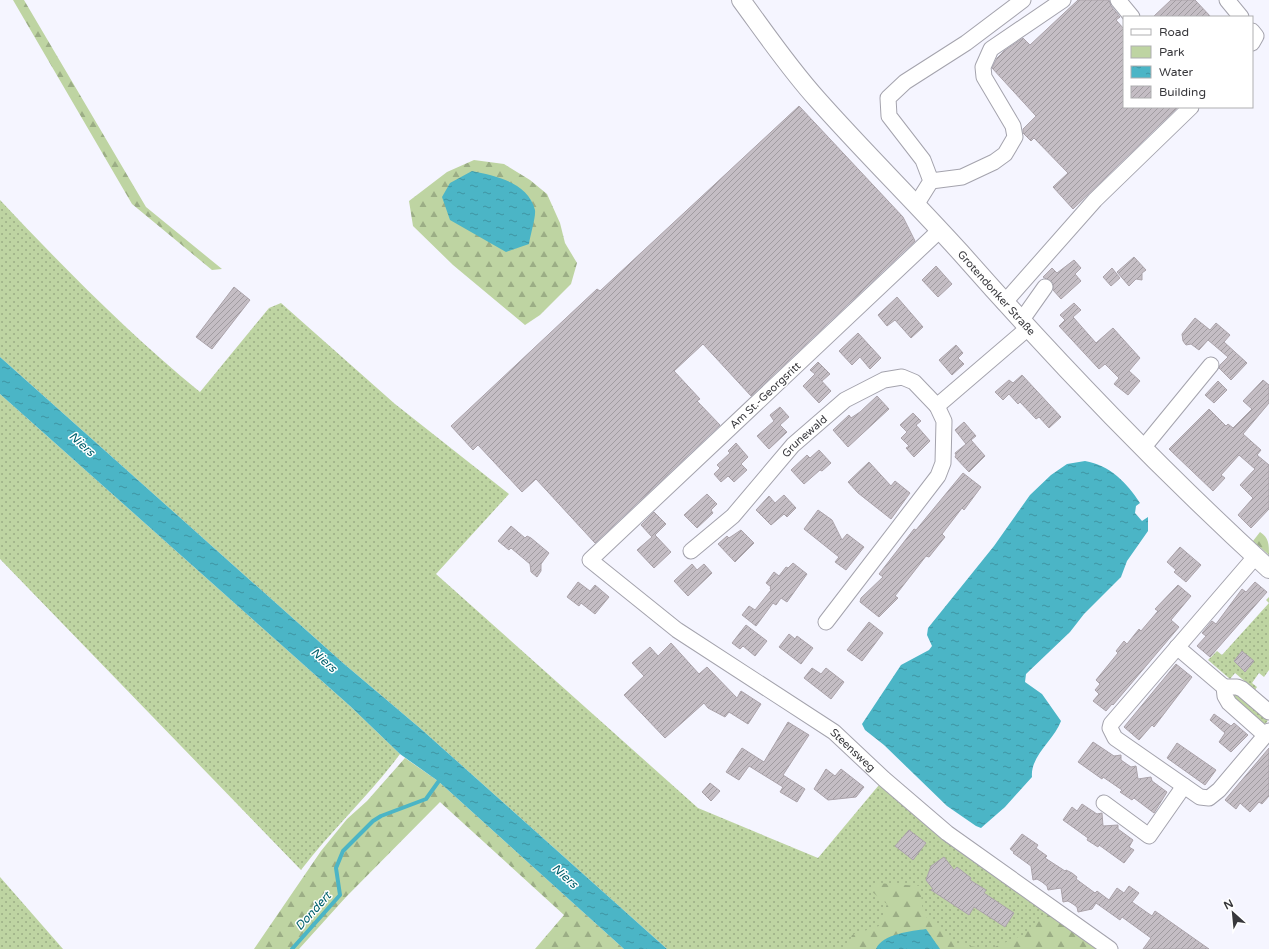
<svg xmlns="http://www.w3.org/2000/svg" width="1269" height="949" font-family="'Varela Round',sans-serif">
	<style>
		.green { fill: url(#green-dots) }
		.forest { fill: url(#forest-firs) }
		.water { fill: url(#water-ripples) }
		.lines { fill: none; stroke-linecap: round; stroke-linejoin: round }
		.stream { stroke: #4bb5c6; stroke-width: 4 }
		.building { fill: url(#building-hatch); stroke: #aba3aa }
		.minor-casing { stroke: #a4a3ad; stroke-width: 17 }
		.major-casing { stroke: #a4a3ad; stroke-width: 20 }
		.minor { stroke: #fff; stroke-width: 15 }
		.major { stroke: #fff; stroke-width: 18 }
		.labels { text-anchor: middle; stroke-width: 3; stroke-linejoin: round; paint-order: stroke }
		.street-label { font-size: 11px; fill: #38383c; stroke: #fff }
		.water-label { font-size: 12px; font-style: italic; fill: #01616d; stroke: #fff }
	</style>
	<defs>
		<pattern id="green-dots" width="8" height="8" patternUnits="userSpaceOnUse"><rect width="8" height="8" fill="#bed4a2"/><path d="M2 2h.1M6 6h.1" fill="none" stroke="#9bad85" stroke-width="1.8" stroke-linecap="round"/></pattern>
		<pattern id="forest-firs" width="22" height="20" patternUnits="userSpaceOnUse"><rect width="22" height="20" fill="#bed4a2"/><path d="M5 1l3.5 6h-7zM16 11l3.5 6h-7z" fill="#9bad85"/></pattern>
		<pattern id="water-ripples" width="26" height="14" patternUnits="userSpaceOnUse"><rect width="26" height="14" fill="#4bb5c6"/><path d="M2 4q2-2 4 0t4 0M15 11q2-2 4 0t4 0" fill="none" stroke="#3f94a2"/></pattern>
		<pattern id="building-hatch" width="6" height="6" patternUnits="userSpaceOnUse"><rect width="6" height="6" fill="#c4bdc4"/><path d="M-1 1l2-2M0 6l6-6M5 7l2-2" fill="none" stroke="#a09ba0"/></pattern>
	</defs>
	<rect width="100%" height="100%" fill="#f5f5ff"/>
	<!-- green -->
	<path class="green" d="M0,200C64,268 128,333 200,392L269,308L281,303L395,404L509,494L436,574L698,808L818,858L884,779L1110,949H667L421,729L343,663L0,357Z
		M0,394L350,706L400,754C370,795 332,829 301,870L0,559Z
		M1269,597V670L1264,677L1259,673L1252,683L1257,687L1255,690L1235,673L1230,679L1208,660L1217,651L1222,655L1269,603L1266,600Z
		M1235,692L1268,719L1267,722L1264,725L1236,704L1231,693Z
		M0,877L63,949H0Z"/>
	<!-- forest -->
	<path class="forest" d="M13,0H24L146,207L222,269L212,270L132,204Z
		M474,160L504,164L530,180L547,194L560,223L565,243L577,263L571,284L540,315L525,325L453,265L413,226L409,201L447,172Z
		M1260,532C1269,538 1269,544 1269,555L1253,541Z
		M405,758L438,781L624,949H535L564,915L440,802L346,897L299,949H254L321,851L347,819L367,801Z
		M877,883L920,886L923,914L956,944L989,949H940L926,929L878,945L876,949H847L852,935L879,926L887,904L871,891Z
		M1050,911L1100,949H990L1023,935Z"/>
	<!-- water -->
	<path class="water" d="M472,171C495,176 528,182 535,210C536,217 530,236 529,244L506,252L450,220L442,197L450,183Z
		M0,357L343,663L421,729L667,949H624L438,781L400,754L350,706L0,394Z
		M1085,461C1110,465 1127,483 1140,503L1136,506L1135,513L1142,521L1148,517V531L1127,561L1121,577L1084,614L1070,632L1026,674L1025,682L1042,694L1061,721C1054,740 1030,756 1032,777L1005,807L981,828L976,826L947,806L884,745L865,730L862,724L901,665L929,650L932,646L927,635L928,628L994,546L1030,495L1051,475L1067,464Z
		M926,929L940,949H876C882,934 912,931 926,929Z"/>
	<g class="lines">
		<!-- stream -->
		<path class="stream" d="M292,949L340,895L336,868L343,851L373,821L381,816L426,799L441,778"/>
	</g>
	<!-- building -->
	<path class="building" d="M1078,0H1109L1111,6L1120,17L1116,20L1124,29V107H1178L1073,209L1053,187L1068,173L1034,138L1031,141L1023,133V129L1036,116L992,68L997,58L1004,51L1023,38L1030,45Z
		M1171,0H1195L1211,17H1153Z
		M799,106L903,217L915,241L751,396L703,344L674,371L700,399L697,401L720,425L595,543L536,479L522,492L478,445L473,450L451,426L597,289L600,291Z
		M1134,257L1146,270L1142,273V280L1136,279L1129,286L1117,272Z
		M1074,260L1081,268L1075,274L1081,281L1061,299L1053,290V283L1043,277L1052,268L1057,273Z
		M936,266L952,284L938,297L922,280Z
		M1112,268L1120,278L1111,286L1103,277Z
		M234,287L250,300L212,349L196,337Z
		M897,297L923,327L911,338L895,320L887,326L878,315Z
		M1074,303L1081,310L1073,317L1096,343L1113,328L1140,358L1129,371L1140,381L1128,395L1114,384L1119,378L1105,364L1099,369L1059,326L1065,320L1060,315Z
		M1195,318L1210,330L1216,323L1230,335L1224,342L1247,363L1231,380L1219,368L1220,365L1228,357L1208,340L1199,350L1191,344L1186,345L1183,341L1182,334Z
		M858,333L881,358L870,369L860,357L852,365L839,351Z
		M956,345L963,353L958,358L964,364L952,375L939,360Z
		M818,362L830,374L822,381L817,376L831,391L819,403L803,386L815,374L810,370Z
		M1022,375L1061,417L1049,428L1039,417L1036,419L1020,402L1018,404L1009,394L1003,400L995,392L1009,380L1013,383Z
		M1263,380L1269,385V403L1243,434L1261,450L1257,455L1269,465V509L1251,528L1238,515L1253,498L1240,485L1255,469L1239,455L1221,475L1225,478L1213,491L1169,449L1209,409L1226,426L1228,424L1233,428L1252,409L1243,401Z
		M1218,381L1227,390L1214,403L1205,395Z
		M877,396L889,409L848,447L833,430L849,415L851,418L860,412Z
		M780,407L789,417L780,425L787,432L769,449L757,436L774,421L770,415Z
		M913,413L921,421L916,425L930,441L914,457L906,448L909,446L901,438L907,432L900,425Z
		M964,422L976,436L971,440L985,456L969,472L955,457L956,455L955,453L966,444L955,430Z
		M736,443L748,457L741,464L747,470L734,482L728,476L721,482L714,474L720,468L717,465L730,453L728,451Z
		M819,450L831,463L822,471L820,470L804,484L791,470L807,455L810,458Z
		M869,462L891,486L895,481L910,493L891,519L858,493L848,482Z
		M963,473L981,487L964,510L962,508L942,534L945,537L929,557L926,556L895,596L898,598L879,617L860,602L861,598L883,577L879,574L914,529L916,530Z
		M707,494L717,504L711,510L713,513L697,528L684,515Z
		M784,495L796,508L787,517L784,514L771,525L756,510L769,496L775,503Z
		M818,510L832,520L842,540L847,534L864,547L846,570L835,562L839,557L804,529Z
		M654,512L666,524L655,535L671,552L654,568L637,550L652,537L641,525Z
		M511,526L525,538L527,536L531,538L549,553L541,564V571L537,577L531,572L530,564L511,548L509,550L498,541Z
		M741,530L754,543L735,562L718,544L727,536L729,538Z
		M1180,547L1201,565L1186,582L1174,572L1176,570L1167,562Z
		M793,563L807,574L787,602L781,598L776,605L773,603L756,626L742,615L749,606L755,610L771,590L770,588L771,587L766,583L774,572L779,576L786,567L788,568Z
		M692,564L697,570L704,564L712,573L688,596L674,581Z
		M578,582L590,591L595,585L609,597L595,614L581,603L579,606L567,597Z
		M1255,582L1267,592L1210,657L1197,646L1206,636L1202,633L1212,621L1216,624L1242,589L1246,592Z
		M1178,585L1191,596L1171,620L1179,627L1113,705L1112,704L1106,711L1093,701L1099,694L1095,690L1100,684L1096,680L1118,653L1116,651L1124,641L1127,644L1139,629L1141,631L1158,611L1155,609Z
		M869,622L883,633L862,661L847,650Z
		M746,625L767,641L755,656L743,646L740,649L732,643Z
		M789,634L795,639L797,636L813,648L801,664L779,647Z
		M671,643L699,674L707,667L737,698L741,691L761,704L748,724L729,712L725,717L708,708L704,703L665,738L624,695L644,676L632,663L650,647L658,656Z
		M1242,651L1254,661L1245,672L1234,661Z
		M1176,664L1192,677L1154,727L1152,725L1139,740L1124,727Z
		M812,668L821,674L826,668L844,682L831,699L804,678Z
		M1214,714L1231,726L1234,723L1248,735L1231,752L1219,742L1225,733L1210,720Z
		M788,722L809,735L783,775L805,789L797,802L780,792L783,787L749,766L739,780L726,772L742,748L764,762Z
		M1093,742L1114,756L1121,755V760L1131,767L1136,766L1138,779L1151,777L1152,781L1167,792L1154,813L1134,798L1132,800L1120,792L1122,790L1103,777L1102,779L1078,762Z
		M1177,743L1216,770L1205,785L1167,758Z
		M1269,748V796L1262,804L1259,802L1250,812L1240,803L1236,809L1225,800Z
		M826,769L835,776L841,769L864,787L856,797L828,800L814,789Z
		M710,783L720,791L711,801L702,792Z
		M1082,804L1097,814L1102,813L1103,826L1118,825V829L1133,840L1129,847L1134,850L1124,863L1099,845L1098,847L1087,840L1088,838L1063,820L1072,807L1077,811Z
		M909,830L926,843L913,860L895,846Z
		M1022,834L1038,845L1036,848L1047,856L1045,858L1065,871L1066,870L1072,873L1077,877L1076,879L1095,893L1097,891L1109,900L1117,888L1124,893L1129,886L1139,893L1132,902L1152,916L1155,911L1209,949H1143L1151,938L1122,917L1120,920L1096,903L1092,909L1078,912L1077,907L1073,904L1068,901L1063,902L1061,888L1048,890L1047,886L1042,882L1037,879L1033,880L1031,866L1013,853L1014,852L1010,849Z
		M944,857L954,870L957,867L971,878L970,880L986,890L984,893L1014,913L1005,927L974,907L969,915L931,890L933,889L926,880L931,866Z"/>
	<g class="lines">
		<defs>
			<g id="minor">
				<path d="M1118,0L1132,17"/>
				<path d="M1227,0L1241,17"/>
				<path d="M1252,31L1256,36L1252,43"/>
				<path d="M931,181L962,177L994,162L1005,154L1015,137L1013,126L984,77L983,67L991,49L1063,0"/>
				<path d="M916,205L931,181L923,160L889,116L888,98L905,82L966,43L1023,0"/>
				<path id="s1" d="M940,230L590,560L677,630L834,732L884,779L947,833L1110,949"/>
				<path d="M1004,303L1095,200L1191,107"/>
				<path d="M1021,321L1045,287"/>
				<path d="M1143,448L1211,365"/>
				<path id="s2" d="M691,551L733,516L793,445L845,400L884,380L902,377L914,382L937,406L1028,328"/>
				<path d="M1255,557L1111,724L1110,728L1115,738L1200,797L1209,798L1219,790L1269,731"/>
				<path d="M826,622L938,476L943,463L944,421L937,406"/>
				<path d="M1177,647L1224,687L1225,696L1229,703L1265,735"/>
				<path d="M1224,687H1237L1242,689L1269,712"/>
				<path d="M1104,803L1149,836L1184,786"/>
			</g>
			<g id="major">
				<path id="s3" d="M741,0C766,34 789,68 817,99C864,152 914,201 961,253C1058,363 1161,470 1269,569"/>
			</g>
		</defs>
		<!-- minor casing -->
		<use href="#minor" class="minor-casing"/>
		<!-- major casing -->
		<use href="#major" class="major-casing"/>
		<!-- minor -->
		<use href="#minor" class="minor"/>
		<!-- major -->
		<use href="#major" class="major"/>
	</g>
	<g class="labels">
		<!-- street labels -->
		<g class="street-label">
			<text dy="4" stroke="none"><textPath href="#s3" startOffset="389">Grotendonker Straße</textPath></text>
			<text transform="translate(765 395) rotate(-43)" y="4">Am St.-Georgsritt</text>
			<text dy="4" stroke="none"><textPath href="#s2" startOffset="162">Grunewald</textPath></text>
			<text dy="4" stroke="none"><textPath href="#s1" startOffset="806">Steensweg</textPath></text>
		</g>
		<!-- water labels -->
		<g class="water-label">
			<text transform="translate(82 444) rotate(42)" y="4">Niers</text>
			<text transform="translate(324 660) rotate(42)" y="4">Niers</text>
			<text transform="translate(565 876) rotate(42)" y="4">Niers</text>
			<text transform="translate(313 911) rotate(-48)" y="4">Dondert</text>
		</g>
	</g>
	<!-- legend -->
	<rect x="1123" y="16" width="130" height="92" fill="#ffffff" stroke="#afafb1"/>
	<rect x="1131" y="29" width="20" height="6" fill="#ffffff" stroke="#afafb1"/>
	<text x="1159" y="36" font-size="12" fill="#38383c">Road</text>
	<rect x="1131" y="46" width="20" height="12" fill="#bed4a2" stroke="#afafb1"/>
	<text x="1159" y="56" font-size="12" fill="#38383c">Park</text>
	<rect x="1131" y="66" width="20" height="12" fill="url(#water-ripples)" stroke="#afafb1"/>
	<text x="1159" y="76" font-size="12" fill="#38383c">Water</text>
	<rect x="1131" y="86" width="20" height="12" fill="url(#building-hatch)" stroke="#afafb1"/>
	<text x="1159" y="96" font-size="12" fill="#38383c">Building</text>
	<!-- north arrow -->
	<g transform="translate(1233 913) rotate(333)" stroke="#ffffff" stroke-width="3" paint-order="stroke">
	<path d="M0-3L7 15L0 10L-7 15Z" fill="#38383c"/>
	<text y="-6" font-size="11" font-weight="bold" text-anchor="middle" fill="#38383c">N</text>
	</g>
</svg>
